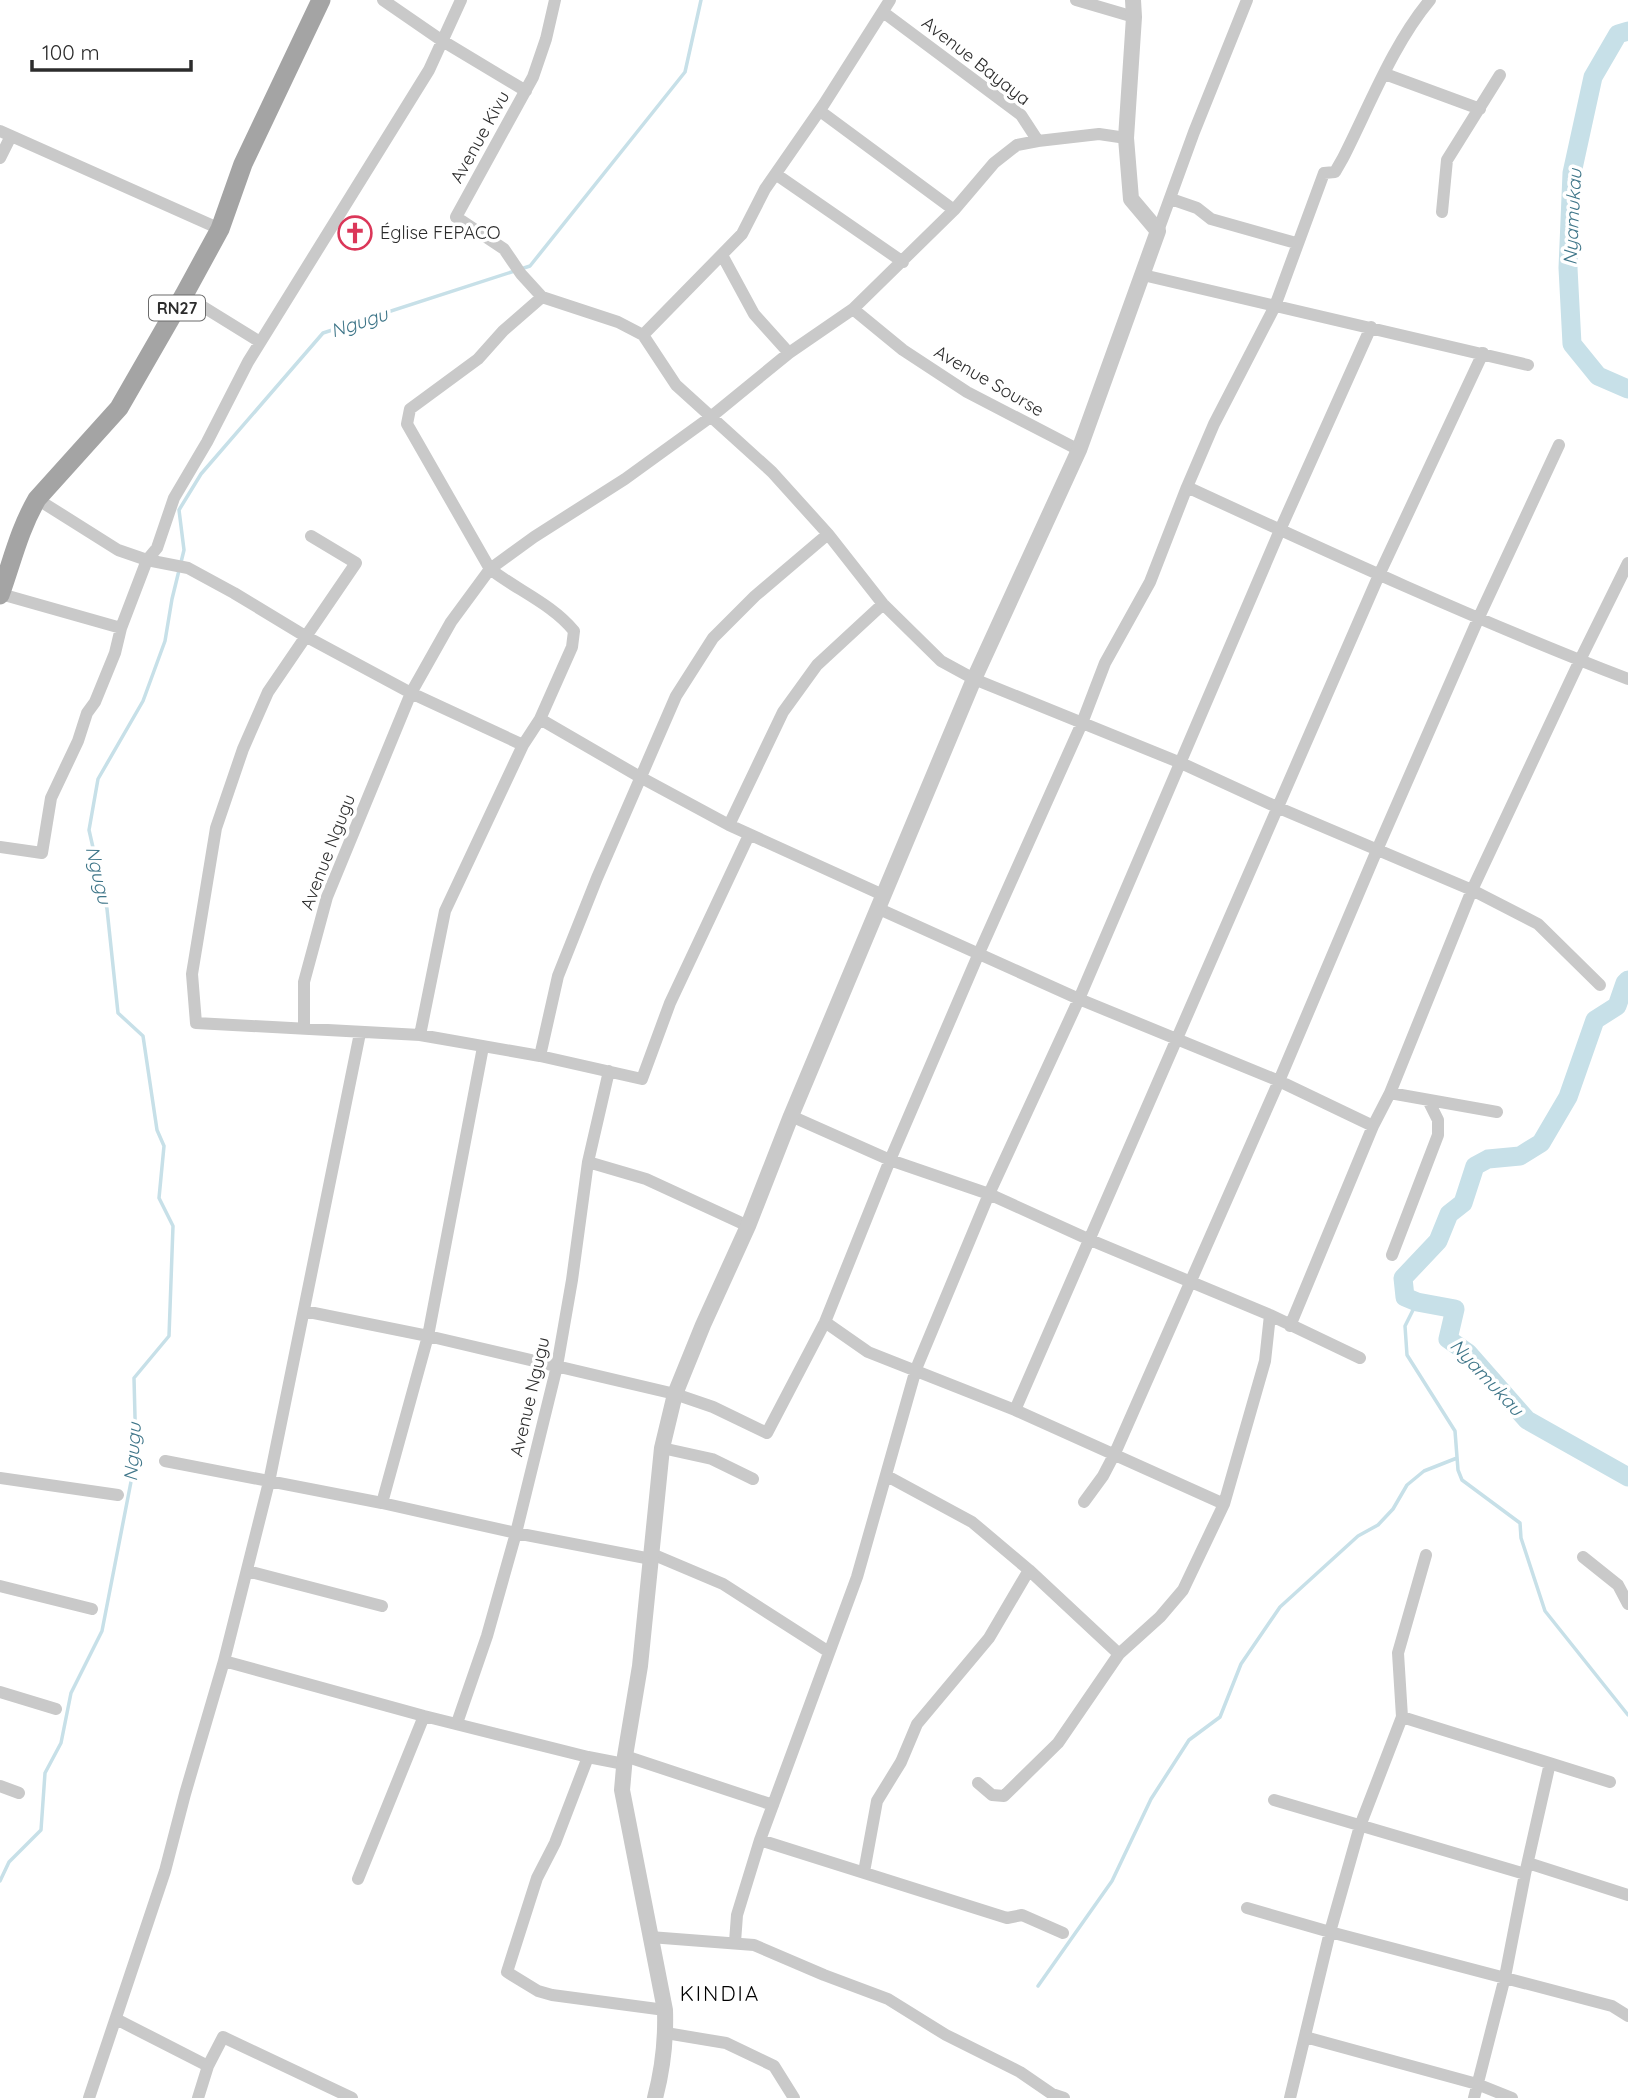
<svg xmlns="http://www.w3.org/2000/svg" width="1628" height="2098" font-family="Quicksand,sans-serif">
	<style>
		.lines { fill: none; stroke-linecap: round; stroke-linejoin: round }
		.stream { stroke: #c7e0e8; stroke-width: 3.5 }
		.river { stroke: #c7e0e8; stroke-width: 19 }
		.minor { stroke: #c9c9c9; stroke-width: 12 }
		.tertiary { stroke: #c9c9c9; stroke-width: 16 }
		.primary { stroke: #a4a4a4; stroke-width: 19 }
		.labels { text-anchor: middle; stroke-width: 7; stroke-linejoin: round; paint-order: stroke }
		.shield { fill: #fff; stroke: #6b6b6b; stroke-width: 2 }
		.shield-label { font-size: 16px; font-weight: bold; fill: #2c2c2c }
		.street-label { font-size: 18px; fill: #2c2c2c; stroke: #fff }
		.poi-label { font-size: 18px; fill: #2c2c2c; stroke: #fff; text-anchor: start }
		.water-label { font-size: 19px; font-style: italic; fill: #3f7689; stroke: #fff }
		.quarter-label { font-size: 21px; letter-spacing: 2px; fill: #000; stroke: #fff }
	</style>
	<rect width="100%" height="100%" fill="#fff"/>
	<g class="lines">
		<!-- stream -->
		<path class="stream" d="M1417,1302L1405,1326L1407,1355L1455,1431L1458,1470L1462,1480L1520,1523L1521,1538L1545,1611L1628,1715
			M0,1881L9,1862L41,1830L45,1773L61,1743L71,1693L102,1631L136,1456L134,1378L169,1336L173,1226L159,1198L164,1146L157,1130L143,1036L118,1013L107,909L89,830L98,779L143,701L165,641L172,599L184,550L179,510L201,474L323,333L530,266L685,72L701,0
			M1038,1986L1112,1881L1151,1799L1189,1740L1220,1717L1241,1664L1280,1607L1358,1536L1378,1525L1393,1509L1407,1485L1424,1471L1457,1458"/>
		<!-- river -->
		<path class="river" d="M1628,31L1618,34L1593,77L1572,173L1568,268L1572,344L1598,376L1628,389
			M1628,980L1625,983L1617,1006L1595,1020L1568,1097L1541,1143L1520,1156L1488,1159L1475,1166L1463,1203L1449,1214L1438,1241L1403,1278L1405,1297L1417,1302L1455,1309L1448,1339L1468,1353L1527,1420L1628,1477"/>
		<!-- minor -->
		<path class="minor" d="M383,0L441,40L526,91
			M555,0L546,39L533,77L456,217L504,249L521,274L542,297L618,322L643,335L676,385L772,472L828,534L883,604L941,661L974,679L1181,763L1279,808L1472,890L1538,924L1600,985
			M1076,0L1134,17
			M883,12L1021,115L1038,141L1099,134L1126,138
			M1385,74L1480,109
			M820,111L954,210
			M0,131L220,229
			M0,158L11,136
			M777,175L903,262
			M1171,199L1197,208L1211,219L1296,243
			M1442,212L1447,160L1500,75
			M1158,231L1194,132L1247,0
			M722,255L754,314L789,353
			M1143,275L1528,365
			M184,295L260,342
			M853,309L903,350L967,392L1079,450
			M643,335L742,234L765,189L824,104L890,0
			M1187,487C1332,554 1478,621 1628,679
			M37,499L118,550L147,560L157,548L174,498L207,442L248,362L429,70L461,0
			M311,536L356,563L268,692L243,749L216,828L192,974L196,1023L420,1035L540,1056L642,1079L670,1003L749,835
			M1,594L121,628
			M540,719L640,777L729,825L883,895
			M729,825L783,712L817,665L883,604
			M0,847L42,853L51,798L78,741L87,713L95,702L115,653L121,628L147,560L188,568L234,593L305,636L411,693L523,745
			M877,908L1079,999L1279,1081L1373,1126
			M304,1029V982L327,897L411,693L451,622L490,569L534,537L625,479L712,416L789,353L853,309L954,210L994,163L1017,145L1038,141
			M420,1035L445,911L523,745L540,719L572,647L574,631C552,604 517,590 490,569L407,424L410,409L478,359L503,331L542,297
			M540,1056L558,976L597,878L676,696L713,638L755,596L828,534
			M1390,1093L1497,1112
			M791,1116L890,1160L989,1194L1088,1239L1270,1315L1360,1358
			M588,1162L646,1179L748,1226
			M1392,1255L1438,1135V1120L1428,1100
			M304,1311L428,1336L675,1394L713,1407L767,1433L825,1322L890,1160L979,953L1082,723L1105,663L1150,582L1187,487L1214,424L1275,306L1324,173L1335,172L1343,158C1369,107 1393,44 1430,0
			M825,1322L868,1352L1015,1410L1224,1504
			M1290,1326L1373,1126L1390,1093L1472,890L1580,660L1628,563
			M1015,1410L1379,575L1483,353
			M662,1448L712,1459L753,1479
			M165,1461L382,1503L516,1533L651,1559
			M887,1476L972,1522L1029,1570L1119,1654
			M0,1478L118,1495
			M1084,1502L1103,1476L1115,1453L1279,1081L1377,850L1479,617L1559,445
			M382,1503L428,1336L483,1047
			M652,1554L723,1584L829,1652
			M1583,1557L1618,1585L1628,1604
			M247,1571L382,1606
			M0,1586L92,1609
			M224,1661L424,1716L588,1757L624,1764
			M0,1692L56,1709
			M1402,1717L1610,1782
			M457,1723L487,1636L516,1533L557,1366L572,1280L588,1162L609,1071
			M625,1756L773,1805
			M588,1757L555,1843L537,1878L507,1972L538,1991L552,1995L665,2010
			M978,1783L992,1795L1004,1796L1058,1743L1119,1654L1160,1617L1183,1590L1224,1504L1265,1361L1270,1315
			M0,1786L19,1793
			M1274,1800L1525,1874
			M760,1840L1007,1918L1022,1915L1063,1933
			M1528,1863L1628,1895
			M864,1872L877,1801L901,1762L917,1724L989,1638L1029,1570
			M358,1879L424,1716
			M1247,1908L1330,1932L1612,2006L1628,2016
			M650,1937L754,1945L824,1975L888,1999L946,2035L1020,2072L1052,2094L1064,2098
			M735,1942L737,1915L760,1840L857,1577L916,1369L989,1194L1079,999L1280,530L1371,327
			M116,2019L208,2066
			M666,2033L726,2043L774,2066L794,2098
			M1305,2037L1477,2084L1512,2098
			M89,2098L165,1871L185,1794L224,1661L269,1482L360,1033
			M198,2098L208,2066L223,2037L352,2098
			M1290,2098L1330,1932L1360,1826L1402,1717L1398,1653L1426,1555
			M1474,2098L1505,1977L1525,1874L1550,1763"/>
		<!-- tertiary -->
		<path class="tertiary" d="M655,2098C663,2068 666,2041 665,2010L622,1790L625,1756L640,1666L662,1448L675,1394L703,1325L748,1226L791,1116L974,679L1079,450L1158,231L1131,199L1126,138L1134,17L1133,0"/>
		<!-- primary -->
		<path class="primary" d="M0,595C12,562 19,530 37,499L119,408L184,295L220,229L243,164L321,0"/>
	</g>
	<!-- icons -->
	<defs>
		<symbol id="church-ring" viewBox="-11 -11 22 22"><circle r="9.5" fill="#fff" stroke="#db3759" stroke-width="1.5"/><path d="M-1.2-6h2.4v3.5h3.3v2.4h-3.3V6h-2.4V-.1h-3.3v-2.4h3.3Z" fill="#db3759"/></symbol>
	</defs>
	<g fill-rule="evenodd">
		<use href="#church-ring" x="336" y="214" width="38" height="38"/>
	</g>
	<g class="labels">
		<!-- shield labels -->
		<rect class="shield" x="149" y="295.5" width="56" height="25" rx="5"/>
		<g class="shield-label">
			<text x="177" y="314">RN27</text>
		</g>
		<!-- street labels -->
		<g class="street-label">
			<text transform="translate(976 61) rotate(38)" y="6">Avenue Bayaya</text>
			<text transform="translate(480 137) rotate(-61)" y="6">Avenue Kivu</text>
			<text transform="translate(989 381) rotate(30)" y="6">Avenue Sourse</text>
			<text transform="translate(328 852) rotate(-69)" y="6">Avenue Ngugu</text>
			<text transform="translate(530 1397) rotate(-77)" y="6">Avenue Ngugu</text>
		</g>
		<!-- poi labels -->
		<g class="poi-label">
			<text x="380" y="239">Église FEPACO</text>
		</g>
		<!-- water labels -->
		<g class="water-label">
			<text transform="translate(1572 217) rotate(-87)" y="7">Nyamukau</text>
			<text transform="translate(359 322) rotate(-18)" y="7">Ngugu</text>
			<text transform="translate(99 875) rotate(77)" y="7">Ngugu</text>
			<text transform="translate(1487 1377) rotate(47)" y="7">Nyamukau</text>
			<text transform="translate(132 1452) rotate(-86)" y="7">Ngugu</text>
		</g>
		<!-- quarter labels -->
		<g class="quarter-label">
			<text x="720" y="2001">KINDIA</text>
		</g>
	</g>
	<!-- scale -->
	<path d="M32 60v10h159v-10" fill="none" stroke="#2c2c2c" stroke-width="3.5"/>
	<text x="42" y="60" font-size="21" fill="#2c2c2c" stroke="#ffffff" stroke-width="5" paint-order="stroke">100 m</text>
</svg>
